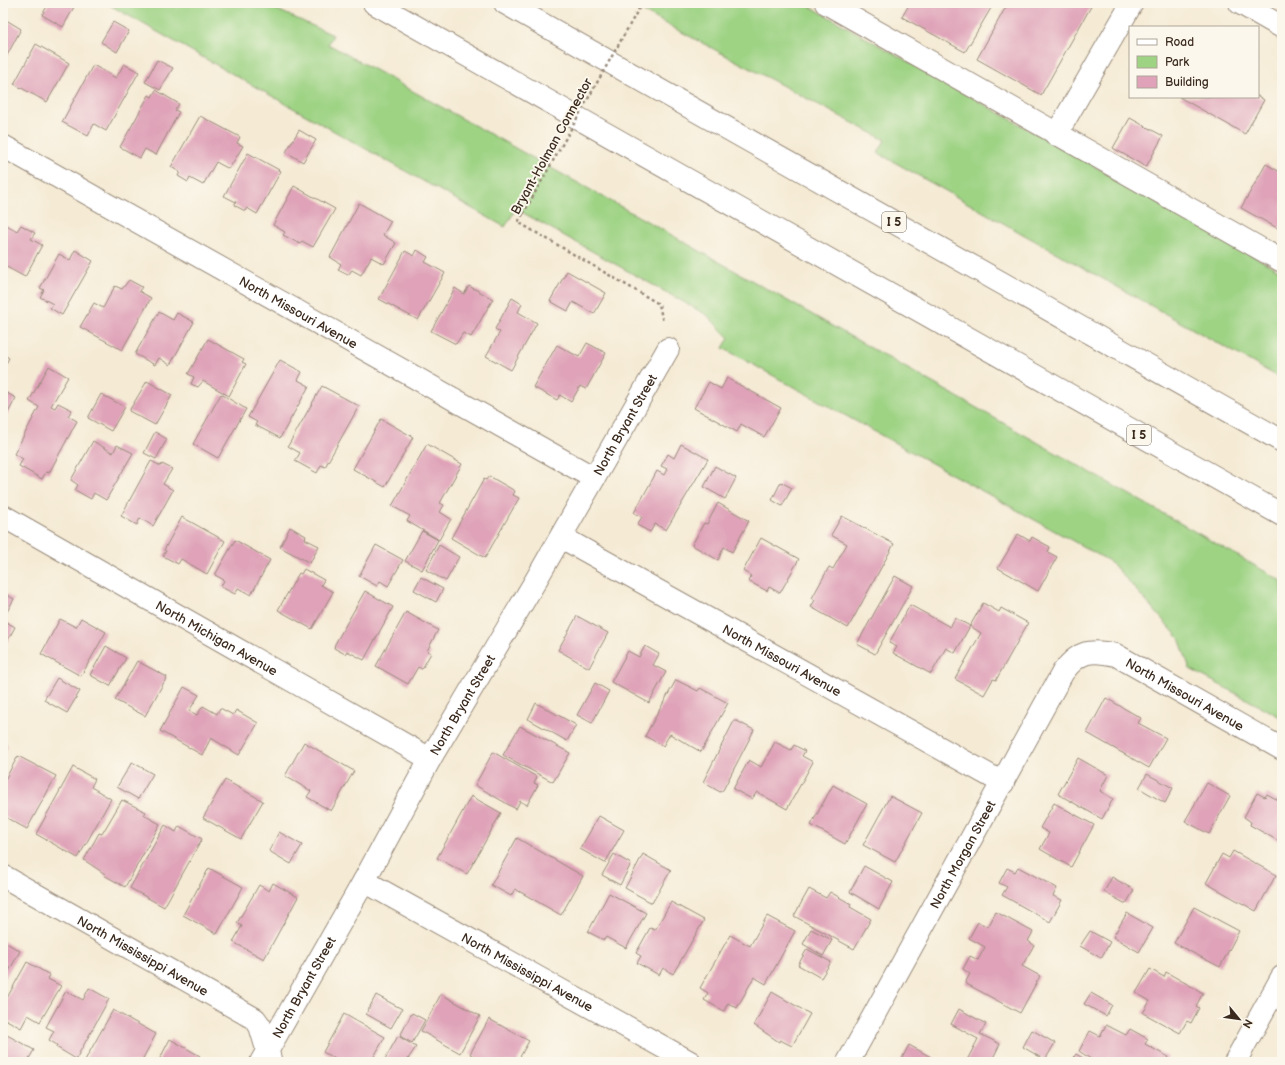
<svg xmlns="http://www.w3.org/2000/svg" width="1285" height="1065" font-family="'Balsamiq Sans',sans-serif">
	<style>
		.green { fill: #9ed384; stroke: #6c7e51 }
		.building { fill: #dfa2b8 }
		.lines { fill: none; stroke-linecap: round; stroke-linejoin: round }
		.minor-casing { stroke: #988a7a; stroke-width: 24 }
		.highway-casing { stroke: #988a7a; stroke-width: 24 }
		.path { stroke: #988a7a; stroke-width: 2.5; stroke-dasharray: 3 3; stroke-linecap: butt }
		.minor { stroke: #fff; stroke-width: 22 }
		.highway { stroke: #fff; stroke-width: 22 }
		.path-bridge { stroke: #988a7a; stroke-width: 2.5; stroke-dasharray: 3 3; stroke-linecap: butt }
		.labels { text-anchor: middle; stroke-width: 4; stroke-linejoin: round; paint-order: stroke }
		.shield { fill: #fbf7ec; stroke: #75685c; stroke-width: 1 }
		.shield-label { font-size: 12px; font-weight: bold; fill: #3b2a1e }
		.street-label { font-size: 13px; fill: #3b2a1e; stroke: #fbf7ec }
	</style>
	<rect width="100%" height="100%" fill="#fbf7ec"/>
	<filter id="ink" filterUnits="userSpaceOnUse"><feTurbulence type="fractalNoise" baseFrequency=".025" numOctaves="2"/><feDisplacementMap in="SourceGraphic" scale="8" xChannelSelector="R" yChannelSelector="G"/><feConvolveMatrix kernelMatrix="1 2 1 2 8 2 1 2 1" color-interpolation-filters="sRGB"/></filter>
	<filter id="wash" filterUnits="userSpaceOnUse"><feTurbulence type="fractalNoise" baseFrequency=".012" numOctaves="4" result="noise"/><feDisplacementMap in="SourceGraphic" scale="16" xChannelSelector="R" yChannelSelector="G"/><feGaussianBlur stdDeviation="0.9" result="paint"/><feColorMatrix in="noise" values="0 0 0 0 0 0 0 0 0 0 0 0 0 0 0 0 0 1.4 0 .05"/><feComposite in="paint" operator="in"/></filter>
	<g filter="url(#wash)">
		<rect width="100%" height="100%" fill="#f5ebd5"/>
		<!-- green -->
		<path class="green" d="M106,3H262L333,35L328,44L661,229L1282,581V718L1190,669L1179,638L1111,562L723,348L729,338L707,315L516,209L505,227Z
			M627,3H804L1282,272V379L878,153L885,140Z"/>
		<g id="blocks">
			<!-- building -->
			<path class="building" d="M49,3H67L74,7L63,27L42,15Z
				M910,3H994L965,52L902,17Z
				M1008,3H1093L1041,95L977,59Z
				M3,18L21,29L3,63Z
				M113,22L129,31L117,52L101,42Z
				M36,44L69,63L47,102L14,84Z
				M157,60L173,68L160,90L145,82Z
				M124,64L139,72L106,131L94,124L88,136L62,122L93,65L116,78Z
				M156,90L179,104L175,110L179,112L156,155L145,149L140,158L120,147L149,95L152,97Z
				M1258,96L1264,100L1245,134L1179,97Z
				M200,116L240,137L237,143L243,146L229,169L216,162L203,185L190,178L188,182L178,176L180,172L171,167Z
				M1130,118L1163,136L1146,167L1113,148Z
				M299,130L316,140L303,162L286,152Z
				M248,153L281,171L257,214L247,208L245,211L234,205L236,202L224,196Z
				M1266,164L1282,173V224L1279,229L1241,208Z
				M294,186L335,209L313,247L302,241L300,244L283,235L285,232L273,225Z
				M359,203L391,221L383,235L396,243L384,264L371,257L361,275L352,270L348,275L338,270L341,264L330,257Z
				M3,223L17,231L21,225L35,233L31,239L42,245L25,277L3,265Z
				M75,250L93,261L62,315L50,308L53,304L40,297L44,290L40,288L59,254L70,260Z
				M417,250L428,257L425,262L445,273L418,320L379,299L405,251L414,256Z
				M567,271L606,293L594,314L573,302L568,311L550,301Z
				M129,280L142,287L139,291L151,298L122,350L80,327L94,303L103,308L115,286L122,289Z
				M469,286L493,299L471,337L463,333L456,344L431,331L455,288L464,294Z
				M512,298L522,304L518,312L537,323L511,370L486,356L500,332L495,329Z
				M159,312L173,320L177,313L194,322L170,365L159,358L155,365L135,354Z
				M208,339L244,359L242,362L246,364L229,396L203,381L198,387L191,384L194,377L188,374Z
				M587,343L606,353L586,389L580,386L571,402L560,395L557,400L533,387L557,345L579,357Z
				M3,354L9,358L3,369Z
				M280,360L302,372L298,380L309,386L280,438L255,425L257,422L248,417Z
				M49,366L68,377L51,406L55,408L58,403L72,410L68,416L77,421L49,473L46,472L42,479L19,466L23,459L14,454L39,407L29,401Z
				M727,378L781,408L764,437L741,424L737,432L694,408L709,382L721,389Z
				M147,381L172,395L155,425L129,411Z
				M322,386L359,406L325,467L321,465L317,473L295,461L300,453L288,446Z
				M3,391L16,398L3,422Z
				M101,394L125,407L111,431L88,418Z
				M221,394L246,409L218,458L193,444Z
				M381,419L413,437L385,487L353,469Z
				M155,432L167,439L156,459L144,453Z
				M93,441L113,453L117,445L133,453L106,500L94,493L91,499L75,490L78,485L71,480Z
				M427,444L462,464L440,503L444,505L440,512L451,519L439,540L407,521L410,516L392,506Z
				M681,444L708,459L666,530L655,524L650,532L637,525L642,517L634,513L657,471L664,475L667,469L661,466L668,454L674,458Z
				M151,461L161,466L162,464L172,469L163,484L173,490L153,526L140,518L137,525L121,516Z
				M715,466L736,478L725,499L704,487Z
				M489,476L515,491L513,495L519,498L485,558L451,538L484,479L486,480Z
				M781,482L792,488L782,506L772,500Z
				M718,503L749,521L732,552L724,547L718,560L692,545L704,523L707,524Z
				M842,516L894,544L848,628L811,607L815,600L812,598L829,567L833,569L847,544L831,535Z
				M182,517L225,541L207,574L181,559L178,564L163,556L166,551L164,550Z
				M290,527L306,536L305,539L319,546L310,563L280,547Z
				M422,531L438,540L422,570L405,561Z
				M1018,534L1030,541L1032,537L1050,547L1048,552L1057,557L1038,591L998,568Z
				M761,538L799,559L780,593L769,587L767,591L748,581L751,576L743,571Z
				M235,540L270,560L251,595L238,588L235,594L221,587L224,580L215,575Z
				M376,545L403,560L388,586L380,581L377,586L359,576Z
				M439,545L459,557L446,581L426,570Z
				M304,569L324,580L321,585L333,592L312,629L278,610L299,573L301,574Z
				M895,576L913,586L875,654L857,644Z
				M421,577L443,589L436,602L414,590Z
				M365,591L393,607L364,660L347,651L345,654L334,648L335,644Z
				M3,593L14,599L3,619Z
				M983,603L999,612L1001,608L1028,623L996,680L993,679L984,695L955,679L981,633L970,626L955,653L946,648L931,674L893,653L897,647L889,643L910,605L950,627L955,618L970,626Z
				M406,612L438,630L427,651L431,653L422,669L418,667L408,684L376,666Z
				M577,616L608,633L589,668L558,650Z
				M81,618L106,632L81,676L41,654L60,619L76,627Z
				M3,620L15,627L3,649Z
				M106,646L126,658L110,686L90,675Z
				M645,646L659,654L653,665L666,672L649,703L611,682L628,651L639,657Z
				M137,661L167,677L145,716L115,700Z
				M57,678L80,691L67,713L44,700Z
				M676,680L698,691L700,688L728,703L701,752L670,734L663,746L645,736Z
				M595,683L609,691L592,723L577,715Z
				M184,687L199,695L189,711L197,715L203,706L217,714L220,708L233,715L236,710L258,723L239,755L211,738L202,755L160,731Z
				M1106,698L1141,718L1138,723L1166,738L1149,768L1087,733Z
				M536,703L576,725L567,741L528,719Z
				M734,721H737L754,730L723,790L720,792L703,782Z
				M520,726L570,753L553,782L503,755Z
				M304,742L354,771L331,811L307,797L311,791L285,776Z
				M775,742L791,750L794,745L805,751L802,756L813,762L787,809L757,792L752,799L733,789L749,760L761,767Z
				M3,743L8,746L3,755Z
				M493,752L537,777L534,783L538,785L527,805L520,801L516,809L475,785Z
				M18,756L56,776L27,829L3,816V783Z
				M1078,758L1108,775L1100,791L1113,799L1102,819L1058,794Z
				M132,762L153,774L138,799L117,787Z
				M73,767L95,779L91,787L111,799L78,858L36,834Z
				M1147,774L1173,788L1165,803L1139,788Z
				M225,780L263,801L241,839L203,818Z
				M1207,783L1230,796L1209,834L1185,821Z
				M833,785L867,804L845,844L811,825Z
				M1257,793L1265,797L1267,794L1282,802V843L1250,825L1251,822L1244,817Z
				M471,796L501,813L467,874L437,858Z
				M890,796L922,813L895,862L863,845Z
				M122,800L146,812L144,815L160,824L125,887L104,875L105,874L84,860L99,833L102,834Z
				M1054,803L1094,825L1071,867L1040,849L1049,833L1040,828Z
				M599,816L624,830L605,863L580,849Z
				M165,825L176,832L179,826L202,839L164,907L130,888Z
				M279,832L302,845L291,864L269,851Z
				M517,838L583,876L561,915L515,889L511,896L491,885Z
				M1233,851L1276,875L1256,911L1206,883L1222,854L1229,858Z
				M614,854L631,864L620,885L602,875Z
				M643,854L671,870L652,903L625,888Z
				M864,866L893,882L879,909L850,892Z
				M1018,867L1057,888L1053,896L1062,900L1050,922L1002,895L1007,887L999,883L1007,868L1015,872Z
				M209,868L243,887L217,934L183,915Z
				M1112,877L1134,890L1126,904L1104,892Z
				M273,883L298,897L264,959L233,942L242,926L237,923L259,885L269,891Z
				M809,889L826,898L830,892L851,904L850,907L871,919L854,949L794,916Z
				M609,893L646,913L626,948L606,937L604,940L588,932Z
				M671,902L704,920L673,974L663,968L659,975L637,963L641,956L636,953L650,928L655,930Z
				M1194,907L1239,931L1220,967L1174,943Z
				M996,912L1033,932L1028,941L1034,945L1022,966L1040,976L1020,1013L965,983L970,974L963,969L970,956L978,960L985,947L969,938L978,922L988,927Z
				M1127,913L1153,928L1139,952L1113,937Z
				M767,916L795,931L766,984L754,977L737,1008L728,1003L724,1011L704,1000L708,993L700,988L730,935L750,946Z
				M811,929L832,940L823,956L803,944Z
				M1090,931L1110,942L1101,958L1080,946Z
				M3,941L20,951L3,982Z
				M807,949L831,962L821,978L798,965Z
				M27,962L50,975L48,979L61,986L40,1022L28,1015L21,1028L3,1018V1005Z
				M1150,969L1164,977L1166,972L1203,993L1196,1006L1199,1008L1191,1023L1187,1021L1180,1033L1143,1013L1150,1001L1136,993Z
				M89,988L109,999L76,1059L56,1047L57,1045L49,1040L54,1031L46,1027L66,991L83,1000Z
				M772,992L810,1014L792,1046L780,1040L779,1042L754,1025Z
				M1091,993L1112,1005L1106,1016L1084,1004Z
				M441,994L480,1016L460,1053L421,1031Z
				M376,995L402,1009L391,1028L366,1014Z
				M959,1009L986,1024L980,1034L1000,1044L991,1062H966L978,1039L951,1024Z
				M113,1010L156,1034L141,1062H84Z
				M412,1013L425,1020L412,1043L400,1036Z
				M344,1014L385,1037L371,1062H340L323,1052Z
				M489,1019L529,1041L517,1062H484L470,1054Z
				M1106,1025L1126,1035L1130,1029L1148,1039L1145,1044L1168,1057L1165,1062H1095L1079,1051L1090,1031L1100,1036Z
				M1032,1030L1055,1043L1045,1060L1023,1047Z
				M7,1035L34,1050L27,1062H3V1043Z
				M398,1036L416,1047L408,1059L413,1062H390L385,1059Z
				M170,1039L200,1056L197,1062H158Z
				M909,1045L940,1062H900Z
				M1076,1054L1089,1062H1071Z"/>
		</g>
	</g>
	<g filter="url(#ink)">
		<use href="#blocks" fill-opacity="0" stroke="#988a7a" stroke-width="1"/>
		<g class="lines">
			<defs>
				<g id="minor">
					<path d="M826,3L1282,261"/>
					<path d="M1240,3L1282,27"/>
					<path d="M1056,135L1132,3"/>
					<path id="s1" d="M3,146L594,478"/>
					<path id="s2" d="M3,516L430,759"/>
					<path id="s3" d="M561,537L1003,783"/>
					<path id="s4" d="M3,876L255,1019L260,1026L270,1059"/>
					<path id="s5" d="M364,881L690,1062"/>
					<path id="s6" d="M261,1062L364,881L430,759L536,580L668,349"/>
					<path id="s7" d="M848,1062L1063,672C1079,651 1090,649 1116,655L1282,749"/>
					<path d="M1235,1062L1282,977"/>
				</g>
				<path id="highway" d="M374,3L1282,515
					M505,3L1282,441"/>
			</defs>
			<!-- minor casing -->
			<use href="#minor" class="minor-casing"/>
			<!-- highway casing -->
			<use href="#highway" class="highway-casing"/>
			<!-- path -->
			<path class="path" d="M523,214L518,222L659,304L663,323"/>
			<!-- minor -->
			<use href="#minor" class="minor"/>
			<!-- highway -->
			<use href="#highway" class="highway"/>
			<!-- path-bridge -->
			<path class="path-bridge" d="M523,214L642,3"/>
		</g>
	</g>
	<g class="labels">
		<!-- shield labels -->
		<g class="shield">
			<rect x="882" y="212" width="24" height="20" rx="3"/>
			<rect x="1127" y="425" width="24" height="20" rx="3"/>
		</g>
		<g class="shield-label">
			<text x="894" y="226">I 5</text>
			<text x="1139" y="439">I 5</text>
		</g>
		<!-- street labels -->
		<g class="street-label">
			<text transform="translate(551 146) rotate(-61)" y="5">Bryant-Holman Connector</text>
			<text dy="5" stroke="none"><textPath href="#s1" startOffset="339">North Missouri Avenue</textPath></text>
			<text dy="5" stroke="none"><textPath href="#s6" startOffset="734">North Bryant Street</textPath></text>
			<text dy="5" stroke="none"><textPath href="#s2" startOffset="246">North Michigan Avenue</textPath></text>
			<text dy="5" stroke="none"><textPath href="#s3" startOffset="253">North Missouri Avenue</textPath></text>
			<text dy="5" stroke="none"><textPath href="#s7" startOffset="585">North Missouri Avenue</textPath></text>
			<text dy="5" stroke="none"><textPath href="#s6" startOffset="410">North Bryant Street</textPath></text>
			<text dy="5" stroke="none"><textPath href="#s7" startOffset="237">North Morgan Street</textPath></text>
			<text dy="5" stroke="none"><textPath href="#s4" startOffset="161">North Mississippi Avenue</textPath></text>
			<text dy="5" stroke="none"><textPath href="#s5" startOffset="187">North Mississippi Avenue</textPath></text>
			<text dy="5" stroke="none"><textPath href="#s6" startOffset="86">North Bryant Street</textPath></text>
		</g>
	</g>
	<!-- margin -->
	<rect width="1285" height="1065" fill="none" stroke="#fbf7ec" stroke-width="16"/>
	<!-- legend -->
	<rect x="1129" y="26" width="130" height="72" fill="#fbf7ec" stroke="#aea59a"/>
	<rect x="1137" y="39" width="20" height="6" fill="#ffffff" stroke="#aea59a"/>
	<text x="1165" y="46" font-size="12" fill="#3b2a1e">Road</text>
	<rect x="1137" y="56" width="20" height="12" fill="#9ed384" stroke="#aea59a"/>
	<text x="1165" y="66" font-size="12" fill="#3b2a1e">Park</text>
	<rect x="1137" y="76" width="20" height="12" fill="#dfa2b8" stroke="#aea59a"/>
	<text x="1165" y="86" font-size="12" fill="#3b2a1e">Building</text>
	<!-- north arrow -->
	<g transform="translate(1239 1019) rotate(119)" stroke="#fbf7ec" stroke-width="3" paint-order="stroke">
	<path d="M0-3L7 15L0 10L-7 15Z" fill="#3b2a1e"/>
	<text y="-6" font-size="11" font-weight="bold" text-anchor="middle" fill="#3b2a1e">N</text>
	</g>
</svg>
